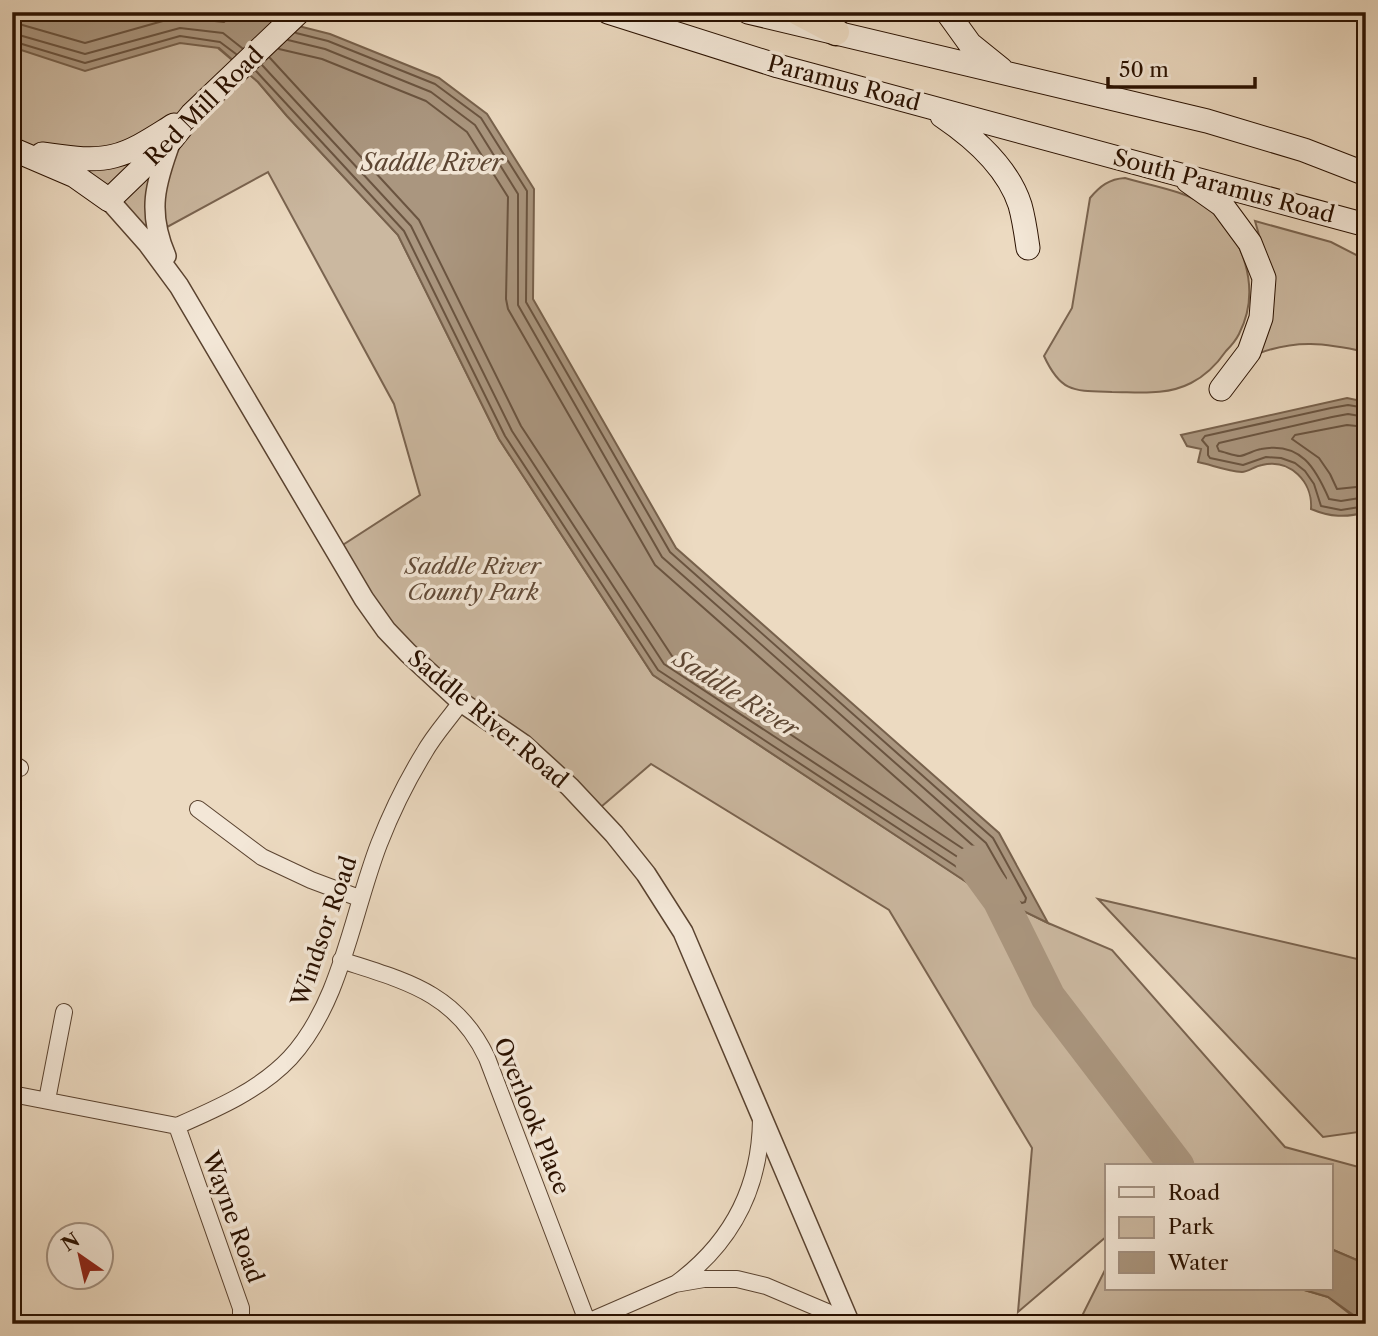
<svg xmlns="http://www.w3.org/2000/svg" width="1378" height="1336" font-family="'Libre Caslon Text',serif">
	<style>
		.green { fill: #cbb8a0; stroke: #7a6450; stroke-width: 2 }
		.water { fill: #aa967f; stroke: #77614c; stroke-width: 2 }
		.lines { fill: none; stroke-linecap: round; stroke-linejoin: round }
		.shore { stroke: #6a5440; stroke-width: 2 }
		.river { stroke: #aa967f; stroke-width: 35 }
		.minor-casing { stroke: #5a4330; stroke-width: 18 }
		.tertiary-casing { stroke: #5a4330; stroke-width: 22 }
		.secondary-casing { stroke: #2a1100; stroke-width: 25 }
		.trunk-casing { stroke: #2a1100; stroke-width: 29 }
		.minor { stroke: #f3e7d7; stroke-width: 16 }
		.tertiary { stroke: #f3e7d7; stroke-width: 19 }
		.secondary { stroke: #f3e7d7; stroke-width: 23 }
		.trunk { stroke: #ecdac1; stroke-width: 26 }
		.labels { text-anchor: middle; stroke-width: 7; stroke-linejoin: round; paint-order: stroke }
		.street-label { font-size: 23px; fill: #2a1100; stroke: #f3e7d7 }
		.park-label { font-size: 23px; font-style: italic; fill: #624b38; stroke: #f3e7d7 }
		.water-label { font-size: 24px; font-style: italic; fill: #5d4633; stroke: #f3e7d7 }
	</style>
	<rect width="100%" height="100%" fill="#ecdac1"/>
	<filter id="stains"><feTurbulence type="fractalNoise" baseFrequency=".00286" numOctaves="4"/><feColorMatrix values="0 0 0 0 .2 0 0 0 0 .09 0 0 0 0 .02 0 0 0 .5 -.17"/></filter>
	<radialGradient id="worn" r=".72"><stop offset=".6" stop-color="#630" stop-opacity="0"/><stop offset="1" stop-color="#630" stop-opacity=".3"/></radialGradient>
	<!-- green -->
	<path class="green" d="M12,12H258L219,49L258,82L287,116L398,235L499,439L653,675L974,887L1048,923L1112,950L1285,1147L1366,1169V1264L1331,1249V1166H1107V1236L1018,1312L1032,1148L889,910L651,764L594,813L408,653L335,550L420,495L394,404L268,172L156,233L179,286L109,200L12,149Z
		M1125,178C1148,185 1187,191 1205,206C1244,235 1262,289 1239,334C1236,340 1231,346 1226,351C1217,364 1205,376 1191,383C1166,396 1138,392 1112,392C1074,391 1061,393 1044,356L1072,308L1090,198C1100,186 1109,179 1125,178Z
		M1255,221L1331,242L1366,260V352C1325,343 1296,339 1257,354L1263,249Z
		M1098,899L1366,961V1131L1323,1137Z
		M1107,1266V1289H1301L1328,1297L1363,1324H1074L1082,1316Z"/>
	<!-- water -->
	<path class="water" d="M12,12H243L330,34L439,78L487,114L534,189L533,299L676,548L999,833L1048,923L974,887L653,675L499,439L398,235L287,116L258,82L219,48L180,43L85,71L12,47Z
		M1347,398L1366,402V512C1346,518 1330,517 1311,509C1313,482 1290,458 1262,465C1255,466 1248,472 1242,472C1227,471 1212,465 1198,462L1201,449L1187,446L1181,435Z
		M1331,1249L1366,1264V1324L1328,1297L1301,1289H1331Z"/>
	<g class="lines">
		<!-- shore -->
		<path class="shore" d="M12,22L85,43L177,17L224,22L226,20V12
			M12,33L85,54L180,28L223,33L242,48
			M12,41L85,63L180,36L220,42L236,54
			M270,58L419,220L521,426L672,656L974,856L978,855V850L655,565L508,309L506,299L508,197L467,132L426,101L322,59L279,49
			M262,65L411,226L512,431L664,664L982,873L1001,883L1005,882L1006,878L986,843L662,557L518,305V194L475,125L431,92L325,49L288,40
			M256,71L404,231L505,436L658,670L978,881L1022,903L1025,902L1026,898L993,838L670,552L526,302L527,191L481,118L435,84L328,41L296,33
			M1366,408L1348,405L1331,408L1205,436L1202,440L1208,447V455L1210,458L1243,465L1266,457L1281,458L1295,463L1305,471L1314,484L1321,506L1341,510L1366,506
			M1366,417L1348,414L1332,417L1219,443L1217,446L1219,451C1225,452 1234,456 1240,456C1247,455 1254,450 1261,449C1301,441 1316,469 1329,499L1341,501L1366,497
			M1366,427L1347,425L1295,435L1292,439L1319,458L1330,474L1337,489L1366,486"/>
		<!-- river -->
		<path class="river" d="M973,863L1000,900L1048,997L1177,1166"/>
		<defs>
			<path id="minor" d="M12,763L20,768
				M198,809L262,857L311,880L359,898
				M341,960C405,981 456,992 487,1058L587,1321
				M12,1094L177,1126
				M47,1100L64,1012
				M177,1126C216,1109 260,1090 290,1058C341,1003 352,914 379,844C390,816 408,779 424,753C434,735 449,719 461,702
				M177,1126L241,1308V1324
				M677,1283C732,1242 760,1188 761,1120
				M583,1324L675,1284L704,1279H737L766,1286L825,1311L847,1324"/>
			<path id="tertiary" d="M109,200L148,244L179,286L364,599L386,630L408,653L461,702L523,744L570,787L614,834L646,874L683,932L850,1324
				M166,256C147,212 155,184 171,141"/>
			<path id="secondary" d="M608,12L778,66L1366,225
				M748,12L1207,121L1304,150L1366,174
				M947,12L970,44L1001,69
				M942,116C973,137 1008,168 1020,205C1024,219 1026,234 1028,248
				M12,149L75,176L109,200L172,139L192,114L299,12
				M42,154C65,157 91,162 114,156C135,151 156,136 174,125
				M1188,181L1222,205L1250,243L1264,278L1261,318L1249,352L1221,389"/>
			<path id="trunk" d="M798,12L836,32"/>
		</defs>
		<!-- minor casing -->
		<use href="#minor" class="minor-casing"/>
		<!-- tertiary casing -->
		<use href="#tertiary" class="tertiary-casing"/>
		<!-- secondary casing -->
		<use href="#secondary" class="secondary-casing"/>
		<!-- trunk casing -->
		<use href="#trunk" class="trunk-casing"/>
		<!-- minor -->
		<use href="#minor" class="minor"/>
		<!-- tertiary -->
		<use href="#tertiary" class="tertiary"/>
		<!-- secondary -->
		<use href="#secondary" class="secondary"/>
		<!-- trunk -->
		<use href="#trunk" class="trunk"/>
	</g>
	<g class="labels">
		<!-- street labels -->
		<g class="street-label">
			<text transform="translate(844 83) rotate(15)" y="8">Paramus Road</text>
			<text transform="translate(204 106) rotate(-45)" y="8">Red Mill Road</text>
			<text transform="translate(1224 186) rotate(15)" y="8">South Paramus Road</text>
			<text transform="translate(488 719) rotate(40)" y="8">Saddle River Road</text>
			<text transform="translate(324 931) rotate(-71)" y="8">Windsor Road</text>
			<text transform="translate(532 1116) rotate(68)" y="8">Overlook Place</text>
			<text transform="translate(233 1217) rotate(70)" y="8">Wayne Road</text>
		</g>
		<!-- park labels -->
		<g class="park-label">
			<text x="473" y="574">Saddle River<tspan x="473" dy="26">County Park</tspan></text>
		</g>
		<!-- water labels -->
		<g class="water-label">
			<text x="432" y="171">Saddle River</text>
			<text transform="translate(736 694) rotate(32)" y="8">Saddle River</text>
		</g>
	</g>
	<!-- margin -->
	<rect width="1378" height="1336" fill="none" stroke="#ecdac1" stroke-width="42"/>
	<rect x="14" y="14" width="1350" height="1308" fill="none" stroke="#2a1100" stroke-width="3.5"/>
	<rect x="21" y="21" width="1336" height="1294" fill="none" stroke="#2a1100" stroke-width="2"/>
	<!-- legend -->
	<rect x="1105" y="1164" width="228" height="126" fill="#f3e7d7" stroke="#a39181" stroke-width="2"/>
	<rect x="1119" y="1187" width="35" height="10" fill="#f3e7d7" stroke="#a39181" stroke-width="2"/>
	<text x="1168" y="1200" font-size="21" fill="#2a1100">Road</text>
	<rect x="1119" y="1217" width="35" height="21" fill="#cbb8a0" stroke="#a39181" stroke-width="2"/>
	<text x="1168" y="1234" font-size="21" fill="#2a1100">Park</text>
	<rect x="1119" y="1252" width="35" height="21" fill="#aa967f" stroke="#a39181" stroke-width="2"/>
	<text x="1168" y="1270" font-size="21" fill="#2a1100">Water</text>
	<!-- north arrow -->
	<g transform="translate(80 1256) rotate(326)"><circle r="33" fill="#f3e7d7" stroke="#a39181" stroke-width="2"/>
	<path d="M0-5L12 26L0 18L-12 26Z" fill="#8f2418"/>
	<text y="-10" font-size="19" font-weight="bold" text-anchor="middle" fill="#2a1100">N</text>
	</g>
	<!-- scale -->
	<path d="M1108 77v10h147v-10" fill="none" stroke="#2a1100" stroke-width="3.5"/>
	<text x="1119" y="77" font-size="21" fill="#2a1100" stroke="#f3e7d7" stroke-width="5" paint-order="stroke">50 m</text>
	<rect width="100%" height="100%" filter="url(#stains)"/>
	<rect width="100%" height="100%" fill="url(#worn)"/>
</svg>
